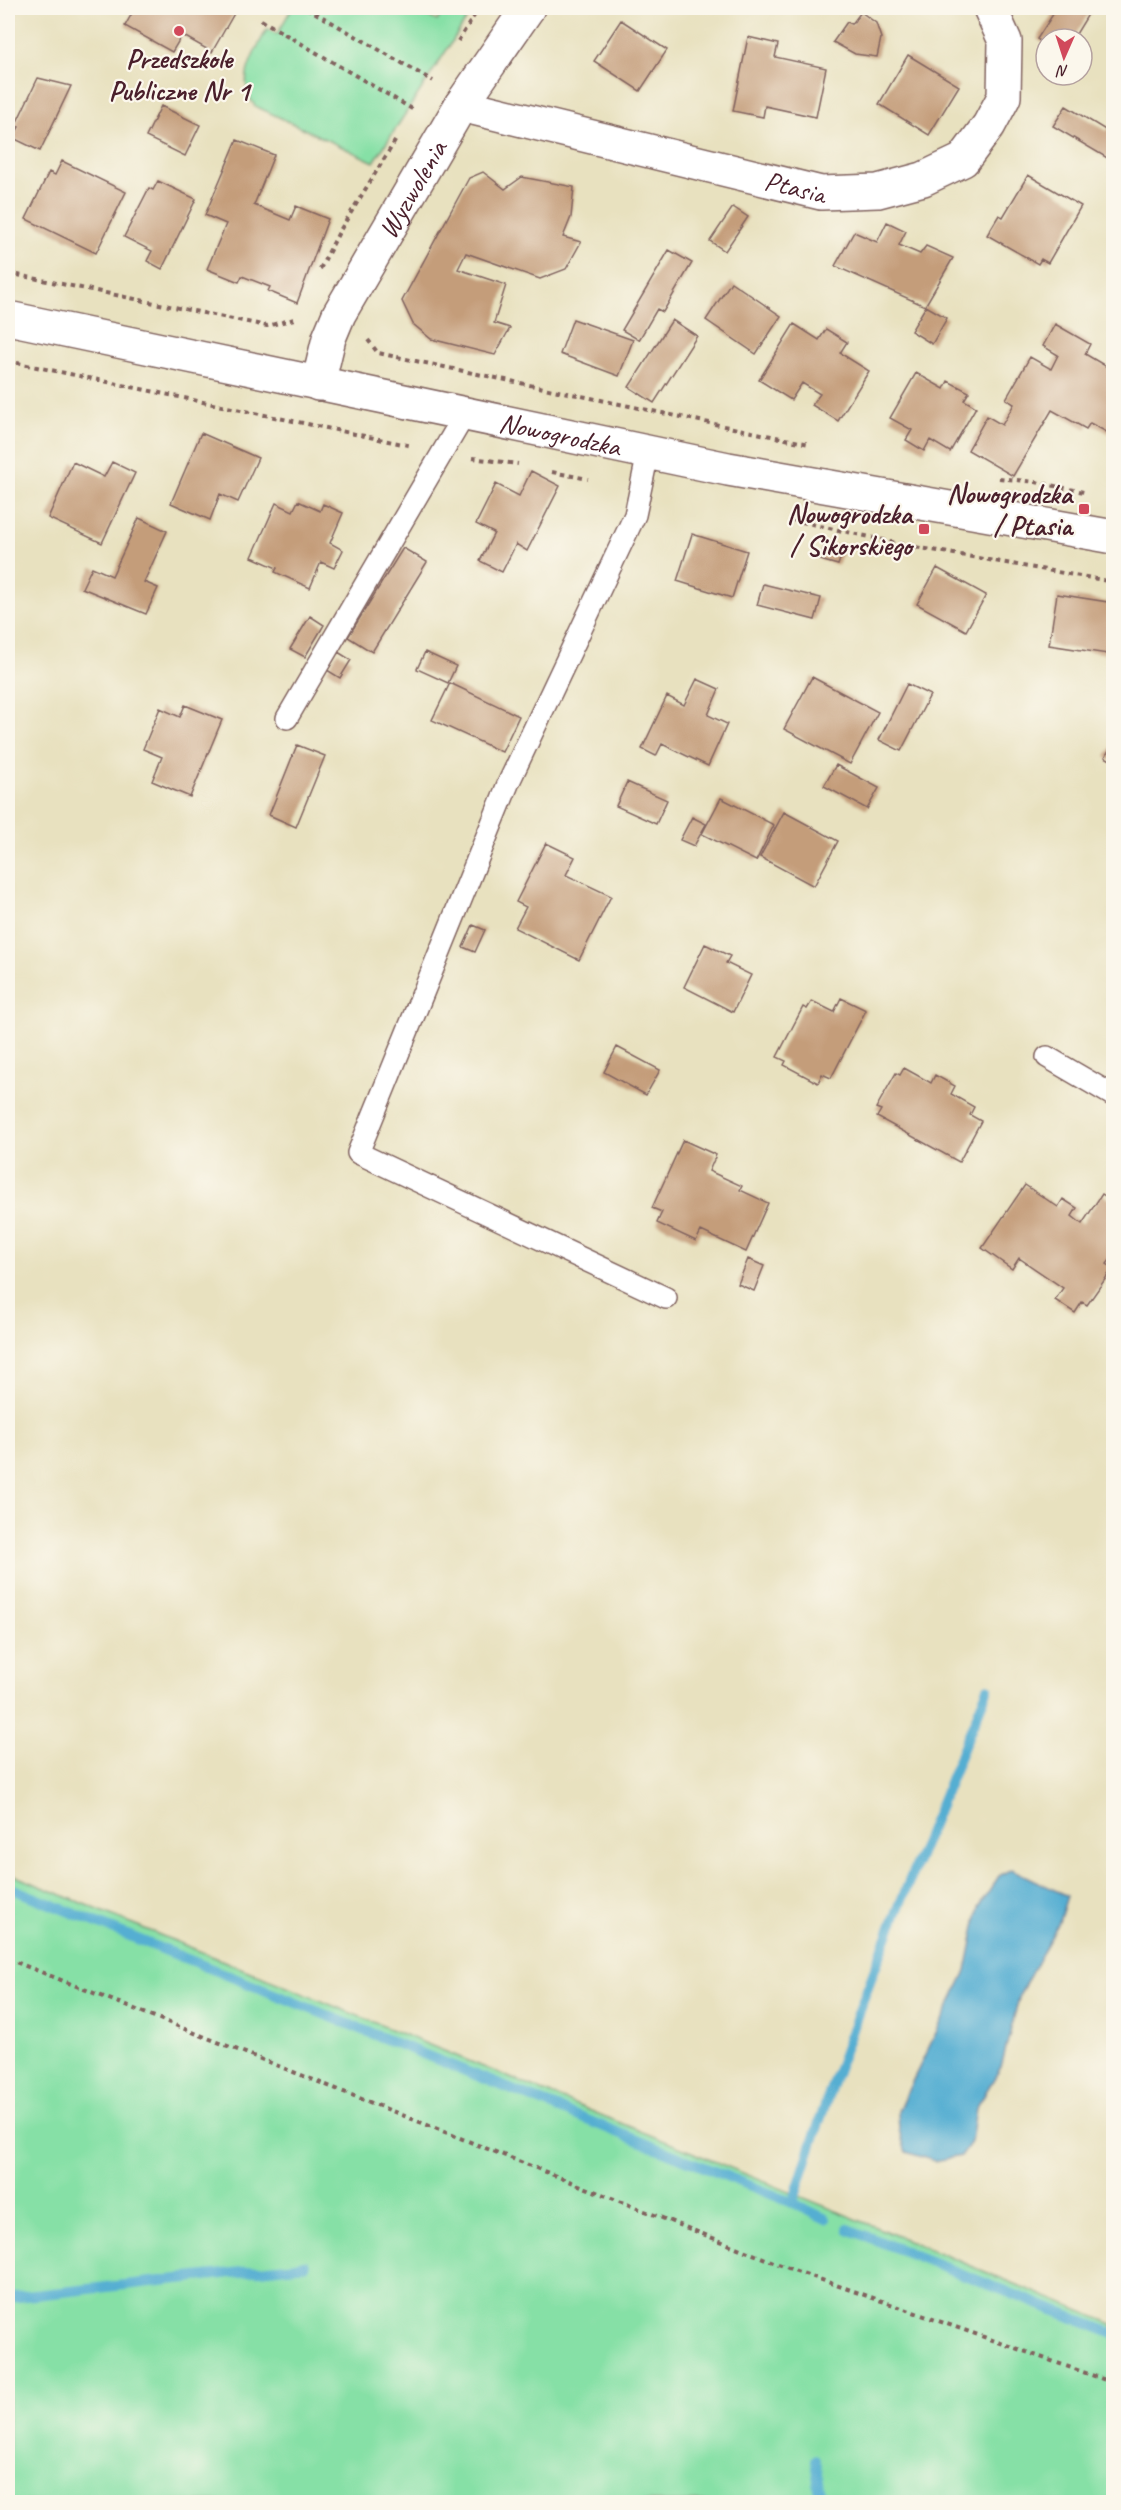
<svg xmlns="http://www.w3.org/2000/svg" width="1121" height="2510" font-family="Caveat,sans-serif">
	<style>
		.green { fill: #86e0a6; stroke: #688068; stroke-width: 1.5 }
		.water { fill: #54aed2; stroke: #4f667e; stroke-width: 1.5 }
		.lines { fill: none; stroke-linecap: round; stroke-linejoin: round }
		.stream { stroke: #54aed2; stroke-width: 10 }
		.building { fill: #c49d7a }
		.service-casing { stroke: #81635f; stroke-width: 24 }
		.minor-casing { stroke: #81635f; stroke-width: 36 }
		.tertiary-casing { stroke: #81635f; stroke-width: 36 }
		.path { stroke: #81635f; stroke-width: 4; stroke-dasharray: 4.5 4.5; stroke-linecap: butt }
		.service { stroke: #fff; stroke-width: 21 }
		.minor { stroke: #fff; stroke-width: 33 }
		.tertiary { stroke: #fff; stroke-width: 33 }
		.poi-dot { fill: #d1495b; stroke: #fbf7ec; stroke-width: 2 }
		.labels { text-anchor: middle; stroke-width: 4.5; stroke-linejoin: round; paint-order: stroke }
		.poi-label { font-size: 28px; font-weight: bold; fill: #4a1f2b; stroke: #fbf7ec; text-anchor: end }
		.street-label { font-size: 28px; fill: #4a1f2b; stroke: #fbf7ec }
	</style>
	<rect width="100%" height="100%" fill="#fbf7ec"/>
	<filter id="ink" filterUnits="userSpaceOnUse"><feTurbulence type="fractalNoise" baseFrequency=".0167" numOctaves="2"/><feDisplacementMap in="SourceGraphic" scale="12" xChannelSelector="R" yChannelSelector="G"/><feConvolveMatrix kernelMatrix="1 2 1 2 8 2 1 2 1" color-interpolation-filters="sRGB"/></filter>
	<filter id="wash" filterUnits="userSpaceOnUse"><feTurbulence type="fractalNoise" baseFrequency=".008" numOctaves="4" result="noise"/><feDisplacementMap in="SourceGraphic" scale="24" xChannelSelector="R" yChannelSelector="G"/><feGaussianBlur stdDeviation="1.35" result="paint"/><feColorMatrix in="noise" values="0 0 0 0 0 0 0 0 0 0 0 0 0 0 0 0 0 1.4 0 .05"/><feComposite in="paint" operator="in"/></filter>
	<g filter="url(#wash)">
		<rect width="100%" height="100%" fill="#e8e1bf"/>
		<!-- green -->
		<path class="green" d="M292,8H413L437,21L446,8H474L374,162L255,106C235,80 254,54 267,29L277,34Z
			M8,1873L1113,2324V2502H8Z"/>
		<!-- water -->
		<path class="water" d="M1011,1869L1067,1896L1059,1922L1020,1994L1001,2067L976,2108L971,2142L961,2156L934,2161L906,2152L899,2130L898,2111L966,1971L979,1907L999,1876Z"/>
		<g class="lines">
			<!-- stream -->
			<path class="stream" d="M8,1887L793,2203L826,2219
				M793,2203C847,2028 918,1858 988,1688
				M848,2229L1114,2334
				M8,2298L305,2265
				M815,2460L821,2502"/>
		</g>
		<g id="blocks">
			<!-- building -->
			<path class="building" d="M135,8H233L236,10L212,52L182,35L172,52L125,26Z
				M1057,8H1092L1073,39H1046V45L1037,39Z
				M861,12L876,23L881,38L877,57L855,54L833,42L847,22L852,24Z
				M621,20L667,50L640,91L594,61Z
				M748,37L778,44L775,57L826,68L816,117L765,106L763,117L733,111Z
				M908,55L959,86L929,135L879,104Z
				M38,78L71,86L40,151L13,138L19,127L15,126Z
				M161,106L200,125L185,156L146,137Z
				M1066,106L1107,131L1114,120V162L1053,126Z
				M237,140L274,155L254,205L290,220L296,206L328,219L297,303L268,291L270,287L242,276L239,282L207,269L226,224L205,215Z
				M62,161L126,192L96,253L26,219L49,172L55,175Z
				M483,172L505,189L522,177L574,187L571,217L563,237L581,242L566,269L540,279L466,253L458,269L506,285L494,323L510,328L495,355L431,339L413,324L402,301L469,178Z
				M1028,175L1081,206L1048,263L1041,259L1038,264L987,235L999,215L1003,217Z
				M158,181L196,199L162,269L147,261L152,251L124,237L149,188L153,190Z
				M733,207L748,217L725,251L710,241Z
				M887,222L906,231L899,245L920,254L926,246L953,258L925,306L835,266L854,232L877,242Z
				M669,250L692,263L663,312L657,309L639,340L622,330Z
				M731,282L781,316L756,354L706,320Z
				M926,306L947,318L932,344L911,331Z
				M573,319L633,340L619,376L560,354Z
				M672,320L697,336L654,403L629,387Z
				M794,324L819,340L826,329L847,342L840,353L869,371L838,421L812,405L820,394L802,383L791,400L759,380Z
				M1055,324L1090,344L1085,354L1114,371V436L1090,423L1086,429L1052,410L1013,476L968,450L987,416L1002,425L1014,404L1006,399L1030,357L1051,369L1058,355L1043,346Z
				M916,373L944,389L948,381L969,392L964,400L976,407L950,452L930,440L924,451L906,440L912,430L890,418Z
				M201,433L258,458L238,502L220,494L210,520L171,503Z
				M73,462L104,477L112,462L135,473L102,543L48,518Z
				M531,471L560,486L527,551L516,544L502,572L480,561L494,533L476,524L496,484L519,496Z
				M298,501L320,511L323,504L343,513L330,543L343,550L334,568L321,562L310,588L275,572L277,568L252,557L276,503L293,511Z
				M139,518L167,531L144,582L158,588L146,614L82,588L92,567L112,576Z
				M692,534L747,551L732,598L677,581Z
				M826,542L844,548L838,565L820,560Z
				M403,548L427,562L372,652L348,637Z
				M937,568L986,595L966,631L917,604Z
				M763,584L821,598L815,620L757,605Z
				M1057,594L1114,603V655L1049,645Z
				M310,616L324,625L305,657L290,649Z
				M338,652L351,660L340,678L327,670Z
				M425,652L456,666L448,683L417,669Z
				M812,677L878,712L850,764L784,729Z
				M697,679L719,689L708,715L727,724L708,766L662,744L656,756L642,749L667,696L684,705Z
				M450,683L519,716L502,752L432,720Z
				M907,684L930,695L901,751L879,740Z
				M185,705L222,720L190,797L152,781L162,757L143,749L160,708L180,717Z
				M1114,742V762L1105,757Z
				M297,745L325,756L296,827L269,815Z
				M836,765L879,788L867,809L824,786Z
				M627,782L667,800L656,824L616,806Z
				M721,798L774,825L756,861L702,834Z
				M784,812L838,841L814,886L760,857Z
				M692,817L706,824L694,846L680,840Z
				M546,843L575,857L566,875L611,896L579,960L515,928L526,907L516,902Z
				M473,925L485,930L475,952L463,947Z
				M705,944L730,956L726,963L751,975L733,1012L684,987Z
				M841,998L866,1010L831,1078L822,1074L818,1083L784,1065L786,1061L777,1057L803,1007L807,1009L812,1001L834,1012Z
				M617,1047L660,1070L646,1095L604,1072Z
				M904,1068L931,1083L935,1075L955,1086L951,1094L974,1107L970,1115L981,1121L959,1162L877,1117L881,1110L876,1108L896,1073L900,1075Z
				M683,1140L716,1155L709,1171L742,1186L740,1190L768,1203L746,1252L701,1231L696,1241L657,1223L662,1212L652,1208Z
				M1025,1185L1058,1207L1063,1199L1077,1208L1072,1216L1082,1224L1102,1194L1114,1202V1255L1107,1264L1113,1268L1087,1305L1082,1302L1075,1313L1055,1300L1063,1288L1019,1258L1012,1269L982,1248Z
				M748,1259L764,1266L754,1291L738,1284Z"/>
		</g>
	</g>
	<g filter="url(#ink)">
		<use href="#blocks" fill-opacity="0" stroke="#81635f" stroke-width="1.5"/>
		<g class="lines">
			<defs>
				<path id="service" d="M648,453L635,515L508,784L358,1153L666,1298
					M287,718L465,414
					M1047,1057L1114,1096"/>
				<g id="minor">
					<path id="s1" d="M461,105L821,193L878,191L923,179L963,160L989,125L1004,97L1005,41L990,8"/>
					<path id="s2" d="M318,384L329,338L339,314L461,105L528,8"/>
				</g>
				<g id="tertiary">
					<path id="s3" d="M8,318L728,469L1114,537"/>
				</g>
			</defs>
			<!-- service casing -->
			<use href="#service" class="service-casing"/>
			<!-- minor casing -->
			<use href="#minor" class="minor-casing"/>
			<!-- tertiary casing -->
			<use href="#tertiary" class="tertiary-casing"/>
			<!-- path -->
			<path class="path" d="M307,8L433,81
				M68,11L70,8
				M261,20L414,110
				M458,41L479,8
				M320,269L339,232L397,138
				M8,273L267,326L298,318
				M368,340L378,353L809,444
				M8,361L412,446
				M472,458L518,464
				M552,472L588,479
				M999,478L1036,482L1084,492
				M793,520L915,547L1114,582
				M8,1959L791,2269L1114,2383"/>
			<!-- service -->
			<use href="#service" class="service"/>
			<!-- minor -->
			<use href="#minor" class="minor"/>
			<!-- tertiary -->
			<use href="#tertiary" class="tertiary"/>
		</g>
	</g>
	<!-- markers -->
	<g class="poi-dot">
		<circle cx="179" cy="31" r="6"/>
		<rect x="1078" y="503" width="12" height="12" rx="3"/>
		<rect x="918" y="523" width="12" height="12" rx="3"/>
	</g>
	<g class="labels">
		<!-- poi labels -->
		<g class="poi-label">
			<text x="179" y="68" text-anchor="middle">Przedszkole<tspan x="179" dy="32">Publiczne Nr 1</tspan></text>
			<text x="1072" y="503">Nowogrodzka<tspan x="1072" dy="32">/ Ptasia</tspan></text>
			<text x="912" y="523">Nowogrodzka<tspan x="912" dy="32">/ Sikorskiego</tspan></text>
		</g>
		<!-- street labels -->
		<g class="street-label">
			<text dy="10" stroke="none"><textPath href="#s1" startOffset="344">Ptasia</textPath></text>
			<text dy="10" stroke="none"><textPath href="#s2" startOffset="218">Wyzwolenia</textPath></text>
			<text dy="10" stroke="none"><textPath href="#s3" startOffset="564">Nowogrodzka</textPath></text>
		</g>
	</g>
	<!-- margin -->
	<rect width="1121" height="2510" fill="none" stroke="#fbf7ec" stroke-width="30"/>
	<!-- north arrow -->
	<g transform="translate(1064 57) rotate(183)"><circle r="28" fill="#fbf7ec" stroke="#b4a19f" stroke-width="1.5"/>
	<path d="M0-4.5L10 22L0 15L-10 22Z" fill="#d1495b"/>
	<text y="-9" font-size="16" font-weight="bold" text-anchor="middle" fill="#4a1f2b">N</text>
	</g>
</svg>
